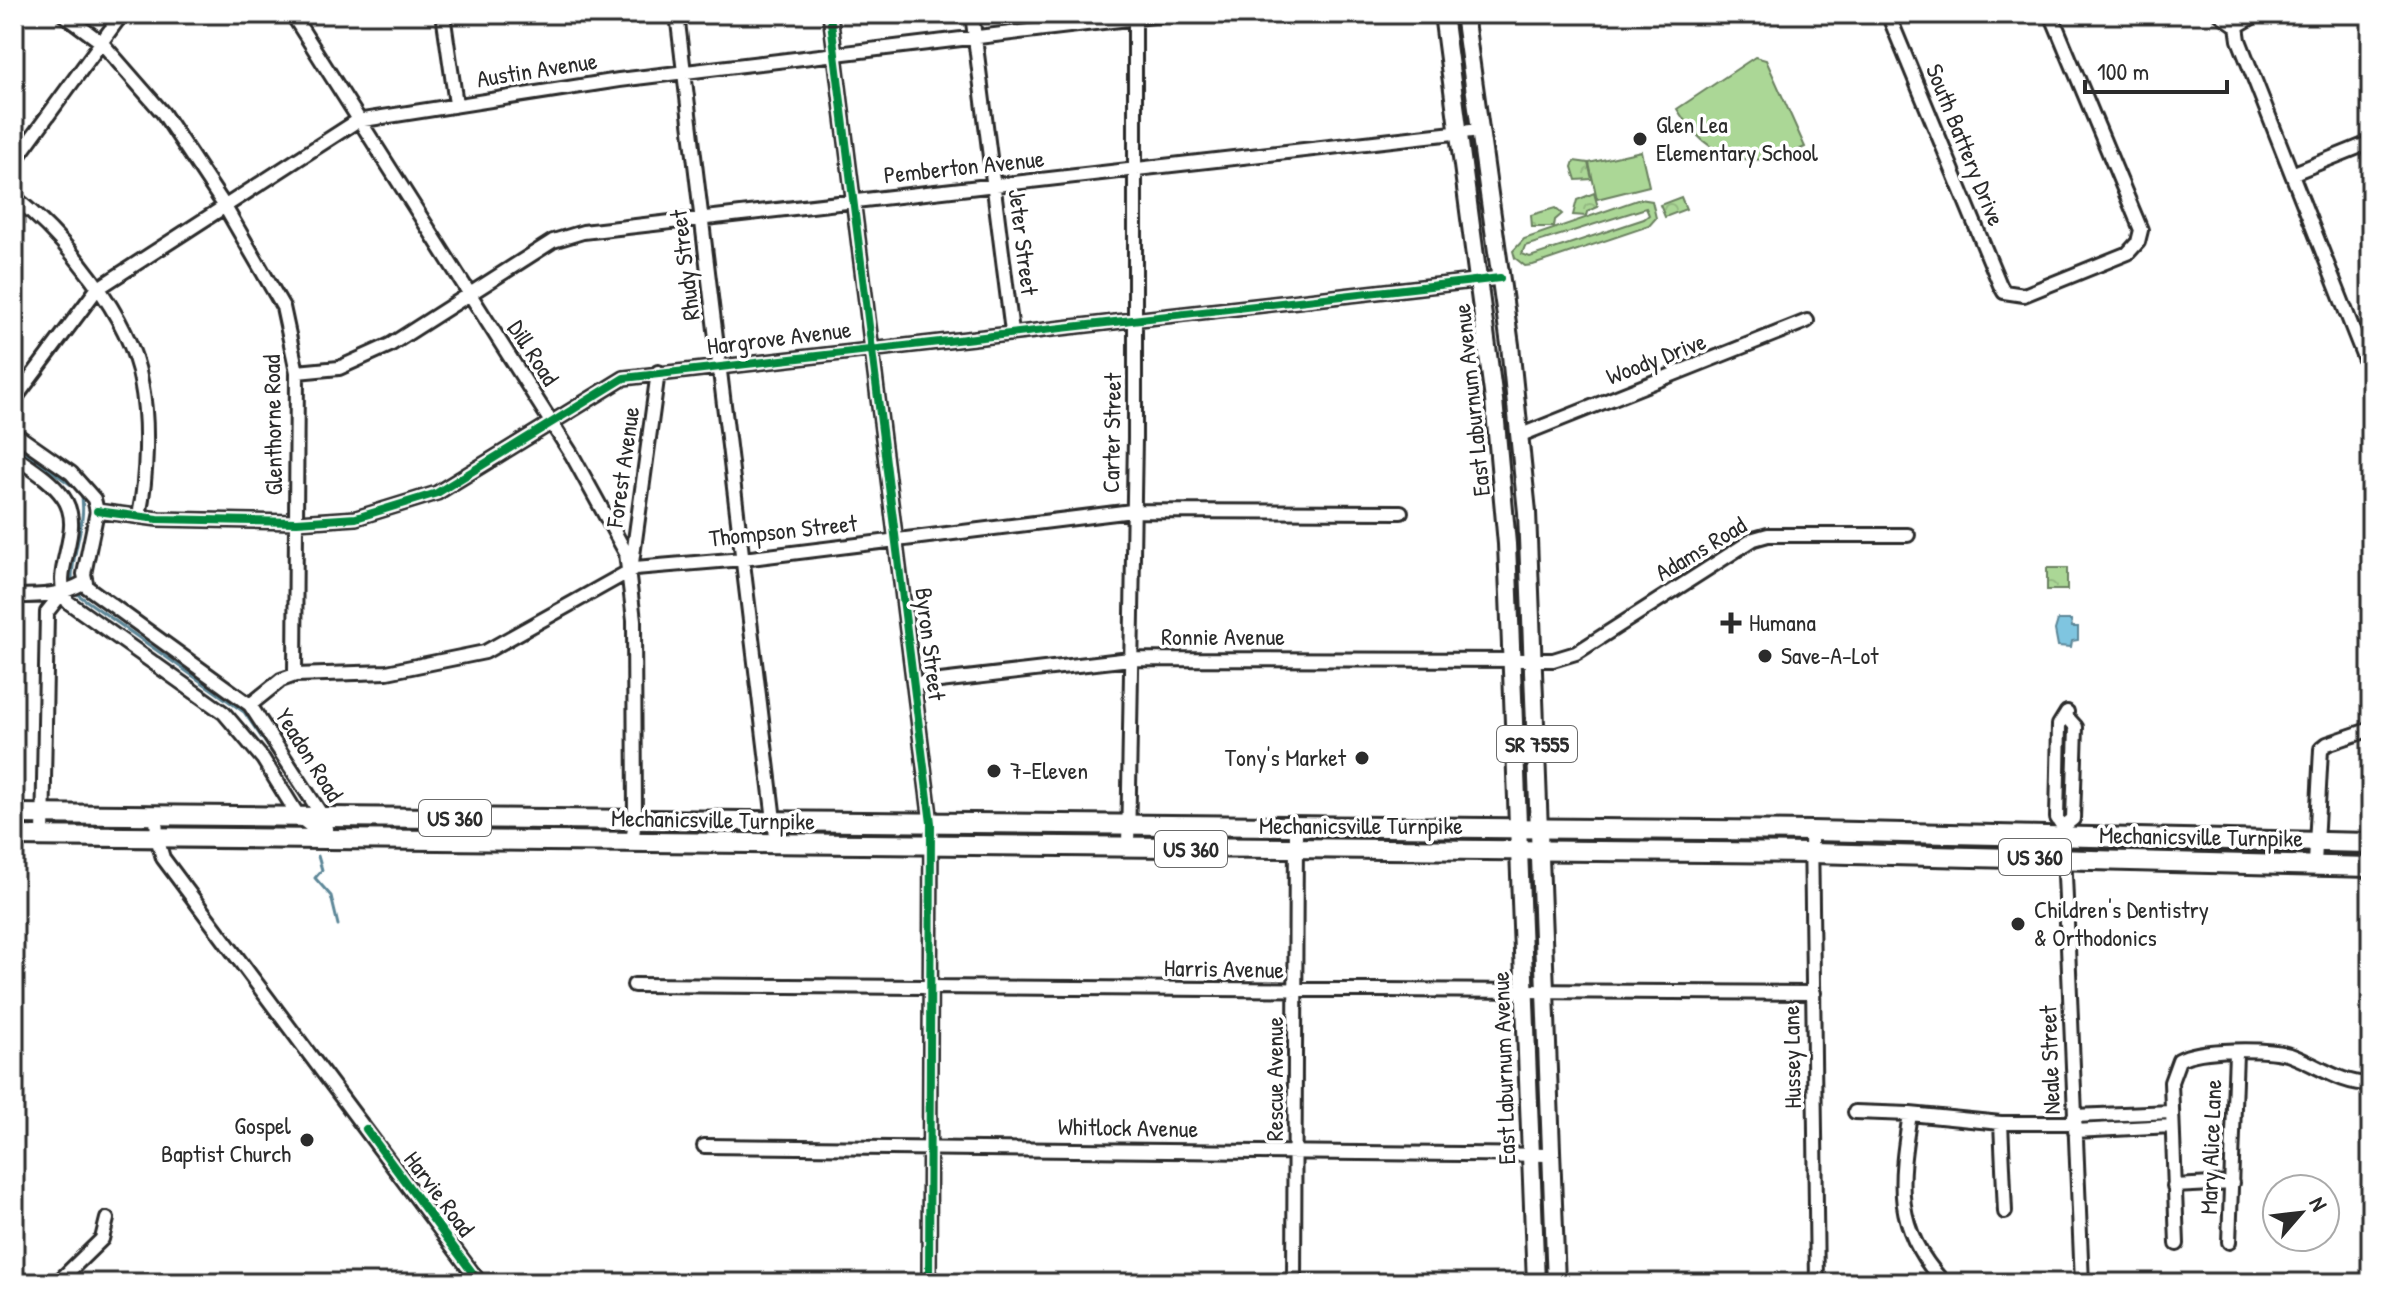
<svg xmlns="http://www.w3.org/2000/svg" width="2385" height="1297" font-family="'Patrick Hand',sans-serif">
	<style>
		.green { fill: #abd796; stroke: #6b8160; stroke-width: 2; fill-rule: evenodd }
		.park { fill: url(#park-crowns); stroke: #6b8160; stroke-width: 2 }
		.water { fill: #7fc5e0; stroke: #5d8798; stroke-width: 2 }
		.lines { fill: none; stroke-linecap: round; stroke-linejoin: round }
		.stream { stroke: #5d8798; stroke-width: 3 }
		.minor-casing { stroke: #2b2b2b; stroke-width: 18 }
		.major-casing { stroke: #2b2b2b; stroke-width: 22 }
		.highway-casing { stroke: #2b2b2b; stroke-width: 24 }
		.minor { stroke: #fff; stroke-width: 12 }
		.major { stroke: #fff; stroke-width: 16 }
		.highway { stroke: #fff; stroke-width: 18 }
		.cycleway-casing { stroke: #fff; stroke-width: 13 }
		.cycleway { stroke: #00873e; stroke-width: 8 }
		.poi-dot { fill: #2b2b2b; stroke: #fff; stroke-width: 3 }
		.labels { text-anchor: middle; stroke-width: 7; stroke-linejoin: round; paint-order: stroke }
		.shield { fill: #fff; stroke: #6b6b6b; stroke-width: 2 }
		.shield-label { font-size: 22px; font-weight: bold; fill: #2b2b2b }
		.street-label { font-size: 24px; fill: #2b2b2b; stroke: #fff }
		.poi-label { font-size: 24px; fill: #2b2b2b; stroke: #fff; text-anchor: start }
	</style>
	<defs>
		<pattern id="park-crowns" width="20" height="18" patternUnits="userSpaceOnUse" patternTransform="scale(2)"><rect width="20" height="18" fill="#abd796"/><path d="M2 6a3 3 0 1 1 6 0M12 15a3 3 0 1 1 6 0" fill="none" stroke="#93b981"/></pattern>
	</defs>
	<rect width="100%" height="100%" fill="#fff"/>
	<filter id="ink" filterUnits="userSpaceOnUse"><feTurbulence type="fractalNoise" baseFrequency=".0125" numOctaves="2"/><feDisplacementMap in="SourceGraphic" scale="16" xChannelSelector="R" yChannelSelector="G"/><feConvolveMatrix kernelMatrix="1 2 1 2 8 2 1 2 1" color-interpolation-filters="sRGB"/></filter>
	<g filter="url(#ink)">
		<!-- green -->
		<path class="green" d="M1755,57L1766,60L1805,147C1751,172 1708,161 1677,109Z
			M1641,151L1649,186L1597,199L1589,163Z
			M1640,199L1652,201L1656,218L1649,226L1533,265L1525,266L1515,258L1513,251L1524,239ZM1646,208L1649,215L1644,219L1530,257L1522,254L1525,246Z"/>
		<!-- park -->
		<path class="park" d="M1574,161L1588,163L1592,179L1576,180L1572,167Z
			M1594,193L1598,207L1587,212L1586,216L1573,215L1577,200Z
			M1681,197L1686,209L1665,217L1660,205Z
			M1555,208L1562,214L1555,220L1554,227H1532L1531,215Z
			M2047,568H2067V590H2047Z"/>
		<!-- water -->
		<path class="water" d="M2058,620H2071L2072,627H2078V640L2072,641L2071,647L2058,646L2055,630Z"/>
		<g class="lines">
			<!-- stream -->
			<path class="stream" d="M14,444L81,492C88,523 71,551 72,582
				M77,594L244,712L271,751
				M318,856L322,870L315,878L331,896L338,925"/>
			<defs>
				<path id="minor" d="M63,14L101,42L163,113L224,205L283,307L297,372L295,675
					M292,14L572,455L626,553L634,620L635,820L632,843
					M443,14L456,104
					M677,14L777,845
					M830,14L931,823L929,1283
					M972,14L1012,332
					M1888,14L2000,285L2004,292L2024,295L2128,253L2138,242L2141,230L2051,14
					M2220,14L2237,26
					M2237,26L2239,40L2371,375
					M2237,26L2258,14
					M14,162L122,14
					M2294,173L2371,142
					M14,197C65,237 130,316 141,381C149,421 147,477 139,516
					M297,372L339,368L390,345L553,241L583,232L1480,130
					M14,400L97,289L357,121L619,80L1170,14
					M14,433L71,473L94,499L97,511L84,574L87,587L250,705L323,817L329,840
					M1521,435L1807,321
					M14,456C31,468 51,480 63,497C87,531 48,571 68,602L224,713L263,759L299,817L326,838
					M97,511L158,519L297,522L356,518L437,493L624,378L1500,278
					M632,563L658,372
					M14,596C42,596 60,596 85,582
					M914,684L1130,659L1553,660L1576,653L1754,539L1768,535H1908
					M250,705L281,680L295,675L387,672L485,652L635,568L743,559L1132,511L1401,512
					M2067,712L2059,725L2057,818L2063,827L2082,1283
					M156,815L157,838L163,858L480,1283
					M2063,827L2073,819L2076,727L2067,717
					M1811,831L1817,1283
					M43,837L47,612L62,593
					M1128,848L1135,438V18
					M2315,864L2321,749L2327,744L2371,729
					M634,985L1814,993
					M1855,1112L1910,1114
					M2074,1116L2172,1112
					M2001,1123L2005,1212
					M2075,1131L2172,1126
					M704,1146L1551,1155
					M2174,1186L2232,1183
					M2229,1242L2236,1053
					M2177,1244L2171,1082L2179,1060C2199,1048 2267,1048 2290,1055C2318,1065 2340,1084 2371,1084
					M57,1283L102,1239L107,1219
					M1294,1283L1296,827
					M1944,1283C1893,1227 1899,1184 1910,1114L2001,1123H2075"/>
				<path id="major" d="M1443,14L1494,400L1507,544L1536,1283
					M1464,14L1510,345L1527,512L1556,1283"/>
				<path id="highway" d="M14,814L1811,831L2371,843
					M14,836L1811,853L2371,867"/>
			</defs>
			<!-- minor casing -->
			<use href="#minor" class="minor-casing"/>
			<!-- major casing -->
			<use href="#major" class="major-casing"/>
			<!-- highway casing -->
			<use href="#highway" class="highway-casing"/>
			<!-- minor -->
			<use href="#minor" class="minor"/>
			<!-- major -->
			<use href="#major" class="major"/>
			<!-- highway -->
			<use href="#highway" class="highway"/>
			<defs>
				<path id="cycleway" d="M830,14L931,823L929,1283
					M97,511L158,519L297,522L356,518L437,493L624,378L1500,278
					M366,1129L480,1283"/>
			</defs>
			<!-- cycleway casing -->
			<use href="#cycleway" class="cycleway-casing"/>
			<!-- cycleway -->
			<use href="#cycleway" class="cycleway"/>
		</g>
	</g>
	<!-- markers -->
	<g class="poi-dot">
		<circle cx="1640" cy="139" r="8"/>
		<path d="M1727 611h8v8h8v8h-8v8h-8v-8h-8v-8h8z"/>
		<circle cx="1765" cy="656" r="8"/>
		<circle cx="1362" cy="758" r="8"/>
		<circle cx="994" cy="771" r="8"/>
		<circle cx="2018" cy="924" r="8"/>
		<circle cx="307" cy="1140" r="8"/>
	</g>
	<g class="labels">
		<!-- shield labels -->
		<g class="shield">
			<rect x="1497" y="726" width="80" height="36" rx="6"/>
			<rect x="419" y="800" width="72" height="36" rx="6"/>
			<rect x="1155" y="831" width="72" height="36" rx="6"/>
			<rect x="1999" y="839" width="72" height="36" rx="6"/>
		</g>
		<g class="shield-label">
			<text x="1537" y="752">SR 7555</text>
			<text x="455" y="826">US 360</text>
			<text x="1191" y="857">US 360</text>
			<text x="2035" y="865">US 360</text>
		</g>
		<!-- street labels -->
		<g class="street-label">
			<text transform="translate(537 70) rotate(-9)" y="8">Austin Avenue</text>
			<text transform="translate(1965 145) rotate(68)" y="8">South Battery Drive</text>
			<text transform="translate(964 167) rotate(-6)" y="8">Pemberton Avenue</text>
			<text transform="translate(1023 242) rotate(83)" y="8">Jeter Street</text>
			<text transform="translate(685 265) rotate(-97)" y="8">Rhudy Street</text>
			<text transform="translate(779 338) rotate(-7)" y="8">Hargrove Avenue</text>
			<text transform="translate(533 353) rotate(57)" y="8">Dill Road</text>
			<text transform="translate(1656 359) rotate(-21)" y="8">Woody Drive</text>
			<text transform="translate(1472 400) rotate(-96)" y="8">East Laburnum Avenue</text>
			<text transform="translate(273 425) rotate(-91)" y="8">Glenthorne Road</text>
			<text transform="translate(1112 433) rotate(-89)" y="8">Carter Street</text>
			<text transform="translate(623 467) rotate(-82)" y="8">Forest Avenue</text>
			<text transform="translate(783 531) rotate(-6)" y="8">Thompson Street</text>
			<text transform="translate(1701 549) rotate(-31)" y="8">Adams Road</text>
			<text x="1223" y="645">Ronnie Avenue</text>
			<text transform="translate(930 644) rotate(83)" y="8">Byron Street</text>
			<text transform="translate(309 755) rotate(58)" y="8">Yeadon Road</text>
			<text transform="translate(713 820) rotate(1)" y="8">Mechanicsville Turnpike</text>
			<text x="1361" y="834">Mechanicsville Turnpike</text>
			<text transform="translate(2201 837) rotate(1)" y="8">Mechanicsville Turnpike</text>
			<text transform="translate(1224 969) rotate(1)" y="8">Harris Avenue</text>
			<text transform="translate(1792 1057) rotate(-91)" y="8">Hussey Lane</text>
			<text transform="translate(2050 1060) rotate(-92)" y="8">Neale Street</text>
			<text transform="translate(1504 1068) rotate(-92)" y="8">East Laburnum Avenue</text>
			<text transform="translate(1275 1079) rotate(-90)" y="8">Rescue Avenue</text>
			<text transform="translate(1128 1128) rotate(1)" y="8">Whitlock Avenue</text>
			<text transform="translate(2211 1147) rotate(-88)" y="8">Mary Alice Lane</text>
			<text transform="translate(439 1194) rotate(53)" y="8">Harvie Road</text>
		</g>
		<!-- poi labels -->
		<g class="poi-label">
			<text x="1656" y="133">Glen Lea<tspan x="1656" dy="28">Elementary School</tspan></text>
			<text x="1749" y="631">Humana</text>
			<text x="1781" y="664">Save-A-Lot</text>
			<text x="1346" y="766" text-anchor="end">Tony's Market</text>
			<text x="1010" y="779">7-Eleven</text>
			<text x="2034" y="918">Children's Dentistry<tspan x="2034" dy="28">&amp; Orthodonics</tspan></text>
			<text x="291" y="1134" text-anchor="end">Gospel<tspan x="291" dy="28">Baptist Church</tspan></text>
		</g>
	</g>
	<!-- margin -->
	<rect width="2385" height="1297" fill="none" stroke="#fff" stroke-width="48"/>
	<rect x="24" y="24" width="2337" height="1249" fill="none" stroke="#2b2b2b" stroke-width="3" filter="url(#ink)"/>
	<!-- north arrow -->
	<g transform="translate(2301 1213) rotate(62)"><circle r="38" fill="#ffffff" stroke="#aaaaaa" stroke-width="2"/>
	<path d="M0-6L14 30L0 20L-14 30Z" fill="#2b2b2b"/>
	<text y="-12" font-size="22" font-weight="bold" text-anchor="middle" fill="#2b2b2b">N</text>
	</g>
	<!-- scale -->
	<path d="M2085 80v12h142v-12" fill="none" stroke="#2b2b2b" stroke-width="4"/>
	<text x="2097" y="80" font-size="24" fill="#2b2b2b" stroke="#ffffff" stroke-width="6" paint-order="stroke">100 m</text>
</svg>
